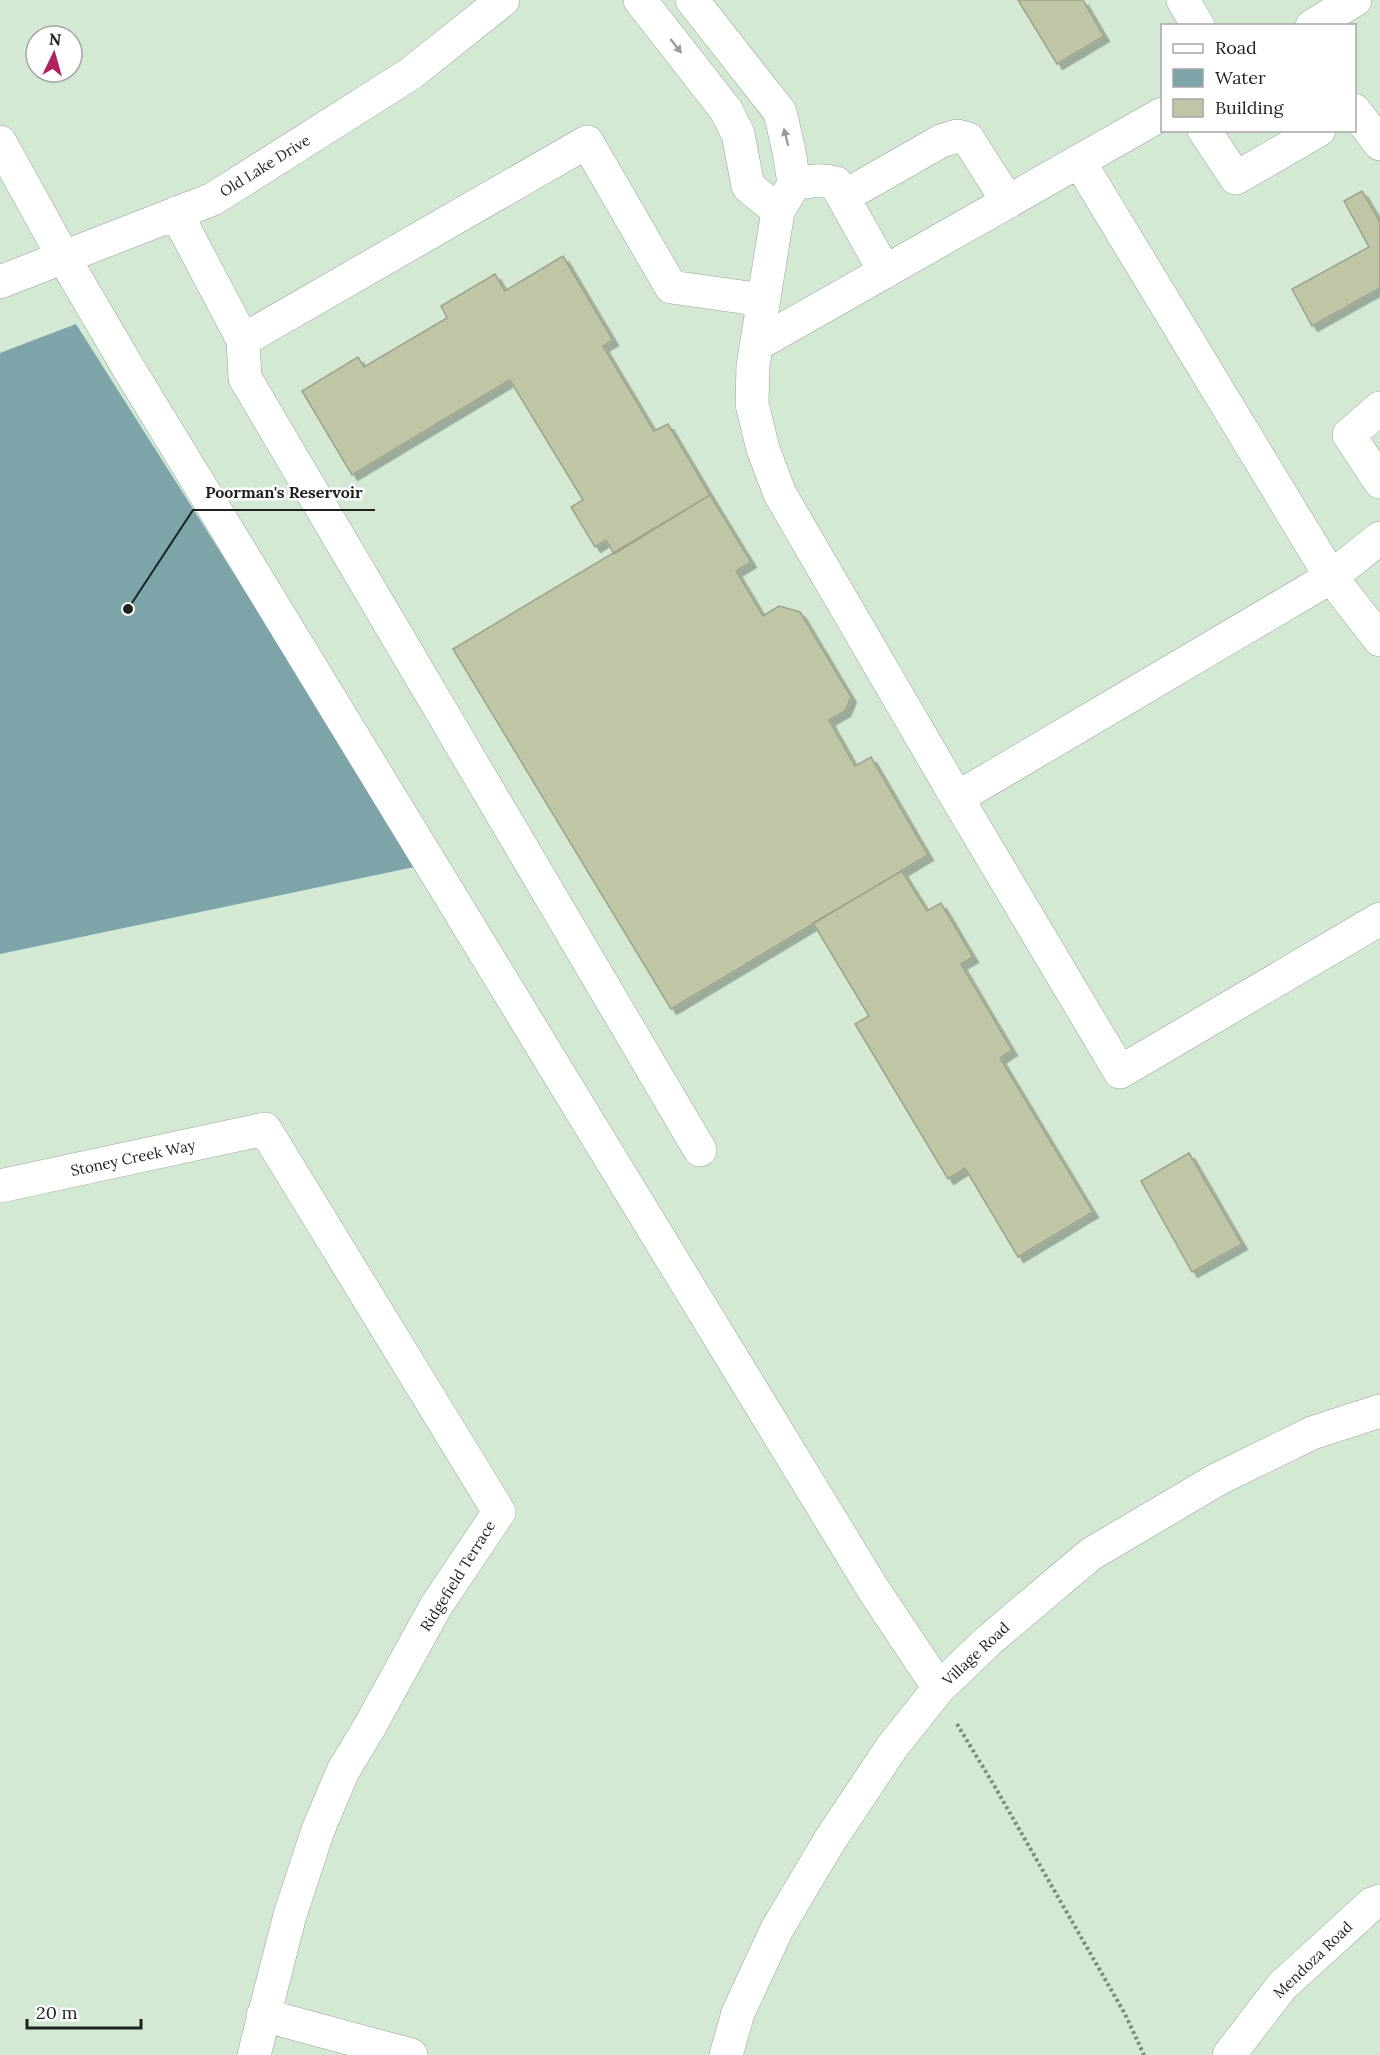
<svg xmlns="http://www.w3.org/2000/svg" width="1380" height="2055" font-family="Lora,serif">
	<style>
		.water { fill: #7da5a9 }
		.building { fill: #bfc6a6; stroke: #9da289; stroke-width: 1.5; filter: url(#shadow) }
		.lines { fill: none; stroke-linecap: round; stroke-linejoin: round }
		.minor-casing { stroke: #92a692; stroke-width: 34 }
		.path { stroke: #7e8c7e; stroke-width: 4; stroke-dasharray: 3 3; stroke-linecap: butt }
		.minor { stroke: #fff; stroke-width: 33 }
		.oneway { fill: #999c99 }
		.labels { text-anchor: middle; stroke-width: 5; stroke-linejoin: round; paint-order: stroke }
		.street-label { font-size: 15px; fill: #1c231c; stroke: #fff }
		.leader { fill: none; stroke: #1c231c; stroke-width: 2 }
		.callout-dot { fill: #1c231c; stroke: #fff; stroke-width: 2 }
		.callout-label { font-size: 16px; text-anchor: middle; font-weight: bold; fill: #1c231c; stroke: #fff; stroke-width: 5; stroke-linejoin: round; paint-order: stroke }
	</style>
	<defs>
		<filter id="shadow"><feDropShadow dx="5.5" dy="5.5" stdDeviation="0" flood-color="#0004"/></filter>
	</defs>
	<rect width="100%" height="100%" fill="#d4e9d4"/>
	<!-- water -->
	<path class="water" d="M76,324L419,866L0,954V353Z"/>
	<!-- building -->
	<path class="building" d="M1018,0H1083L1104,36L1057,64Z
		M1362,191L1380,222V288L1312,326L1292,289L1369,247L1344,201Z
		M563,256L613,340L603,346L654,431L668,424L710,495L614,554L606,540L595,547L571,507L583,500L510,380L352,475L302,391L358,357L364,367L447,318L441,306L495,274L505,291Z
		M710,495L751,562L736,571L763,616L779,606L800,612L851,697L845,711L829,720L855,766L871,757L928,855L671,1009L453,649Z
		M902,871L927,911L941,903L973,957L961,964L1012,1050L1000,1058L1093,1212L1018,1257L965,1168L948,1179L855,1024L869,1016L813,923Z
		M1189,1153L1242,1244L1192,1272L1141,1181Z"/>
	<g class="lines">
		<defs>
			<path id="minor" d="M640,0L726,110L738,134L748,186L778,211L794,184L789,151L780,112L692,0
				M1183,0L1198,26
				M1312,26L1355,0
				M1354,110L1380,144
				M1204,130L1236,178L1319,130
				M0,142L64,258L129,369L873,1589L939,1688
				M1079,161L1331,577L1380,640
				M794,184C809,181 821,179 836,183L843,197L941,141L957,136L968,139L1008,202
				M843,197L885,272
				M778,211L753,366L752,404L763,449L780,494L957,798L1331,577L1380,538
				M176,213L243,340L587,142L671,287L763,300
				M0,282L213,199L410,74L503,0
				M243,340L245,378L700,1150
				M756,345L1162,114
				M1380,408L1349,435L1380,482
				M957,798L1120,1072L1380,919
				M0,1186L265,1129L499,1512L436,1606L370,1726L343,1771L318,1830L290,1915L254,2055
				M263,2015L411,2055
				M726,2055L738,2013L777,1929L830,1840L892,1747L939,1688L988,1641L1091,1554L1218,1479L1312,1433L1380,1411
				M1229,2055L1282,1986L1372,1904L1380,1901"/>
		</defs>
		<!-- minor casing -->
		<use href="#minor" class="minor-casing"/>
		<!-- path -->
		<path class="path" d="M957,1724L995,1787L1125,2014L1144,2055"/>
		<!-- minor -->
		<use href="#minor" class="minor"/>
	</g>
	<!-- one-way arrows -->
	<defs><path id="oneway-solid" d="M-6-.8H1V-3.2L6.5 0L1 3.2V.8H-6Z" transform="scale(1.5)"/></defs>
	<g class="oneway">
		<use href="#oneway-solid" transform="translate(676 46) rotate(52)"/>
		<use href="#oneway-solid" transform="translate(786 137) rotate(-104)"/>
	</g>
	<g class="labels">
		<!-- street labels -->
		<g class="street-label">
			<text transform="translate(265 166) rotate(-32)" y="5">Old Lake Drive</text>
			<text transform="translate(133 1158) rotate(-12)" y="5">Stoney Creek Way</text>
			<text transform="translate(458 1576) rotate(-58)" y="5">Ridgefield Terrace</text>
			<text transform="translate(976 1654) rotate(-43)" y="5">Village Road</text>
			<text transform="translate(1313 1960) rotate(-44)" y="5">Mendoza Road</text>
		</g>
	</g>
	<!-- callouts -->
	<path class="leader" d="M128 609L193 510H375"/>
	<circle class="callout-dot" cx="128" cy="609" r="6"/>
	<g class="callout-label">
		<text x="284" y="498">Poorman's Reservoir</text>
	</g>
	<!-- legend -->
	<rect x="1161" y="24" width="195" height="108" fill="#ffffff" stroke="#a4a7a4" stroke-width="1.5"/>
	<rect x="1173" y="44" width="30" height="9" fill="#ffffff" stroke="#a4a7a4" stroke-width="1.5"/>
	<text x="1215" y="54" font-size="18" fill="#1c231c">Road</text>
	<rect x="1173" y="69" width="30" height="18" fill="#7da5a9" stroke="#a4a7a4" stroke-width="1.5"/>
	<text x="1215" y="84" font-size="18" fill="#1c231c">Water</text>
	<rect x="1173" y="99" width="30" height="18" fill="#bfc6a6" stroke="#a4a7a4" stroke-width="1.5"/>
	<text x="1215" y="114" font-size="18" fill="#1c231c">Building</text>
	<!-- north arrow -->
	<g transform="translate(54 54) rotate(5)"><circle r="28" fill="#ffffff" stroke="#a4a7a4" stroke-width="1.5"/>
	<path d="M0-4.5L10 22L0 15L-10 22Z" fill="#ae225e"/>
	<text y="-9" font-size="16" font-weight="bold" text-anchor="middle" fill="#1c231c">N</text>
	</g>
	<!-- scale -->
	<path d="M27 2019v9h114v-9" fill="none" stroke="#1c231c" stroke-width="3"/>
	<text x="36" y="2019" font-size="18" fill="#1c231c" stroke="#ffffff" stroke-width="4.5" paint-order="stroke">20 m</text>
</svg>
